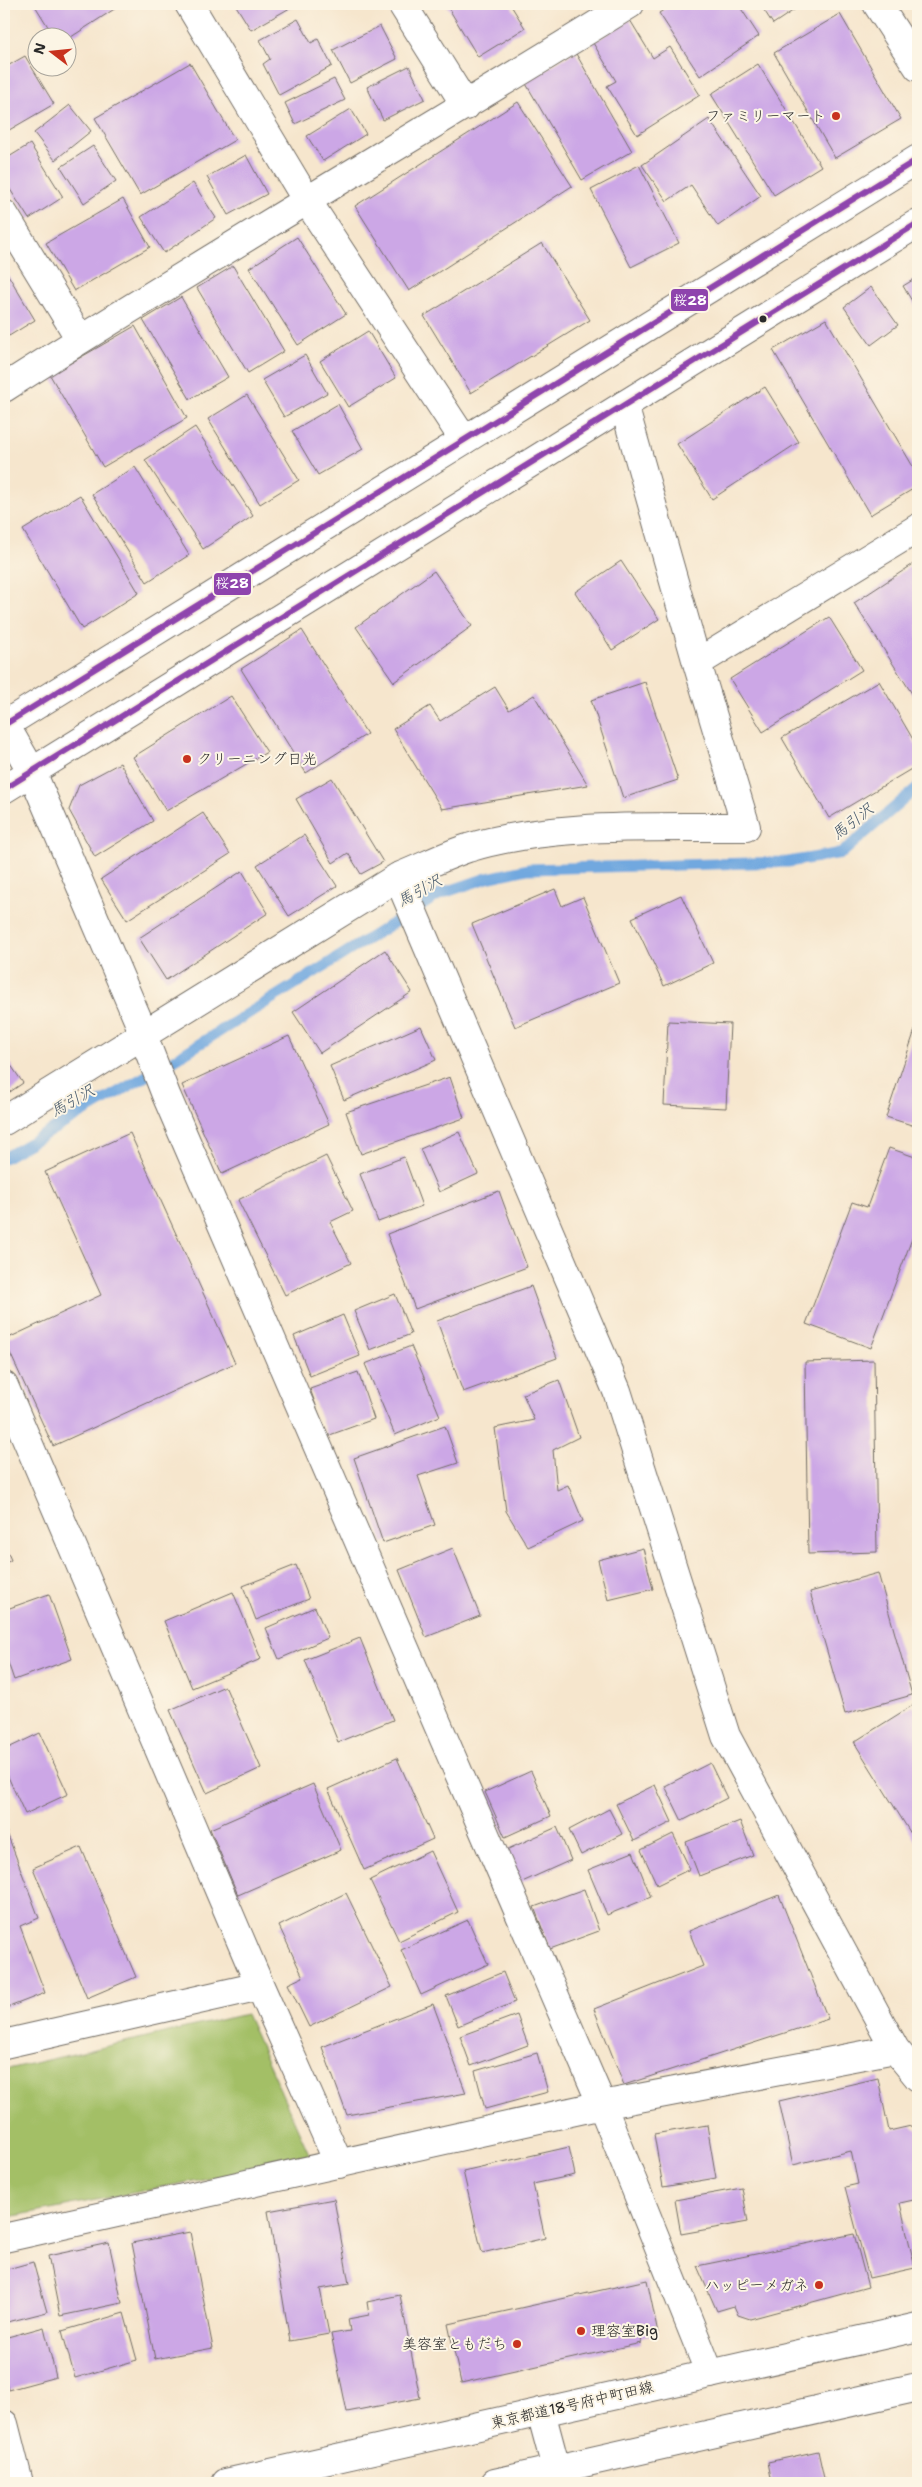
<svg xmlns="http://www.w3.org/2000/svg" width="922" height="2487" font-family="'Shantell Sans','Klee One',sans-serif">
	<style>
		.green { fill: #a3bf66; stroke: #677548 }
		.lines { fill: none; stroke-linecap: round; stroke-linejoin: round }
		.stream { stroke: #71a8df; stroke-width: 11 }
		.building { fill: #cca7e6 }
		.street-casing { stroke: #726c64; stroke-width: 30 }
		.secondary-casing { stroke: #726c64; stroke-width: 30 }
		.primary-casing { stroke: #726c64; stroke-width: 30 }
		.street { stroke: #fff; stroke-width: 28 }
		.secondary { stroke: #fff; stroke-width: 28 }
		.primary { stroke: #fff; stroke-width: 28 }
		.bus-1-casing { stroke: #fcf5e5; stroke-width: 10 }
		.bus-1 { stroke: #8e44ad; stroke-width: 6 }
		.poi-dot { fill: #c8321e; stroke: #fcf5e5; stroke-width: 2 }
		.bus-dot { fill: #2b2b2b; stroke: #fcf5e5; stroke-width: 2 }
		.labels { text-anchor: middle; stroke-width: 4; stroke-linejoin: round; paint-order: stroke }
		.poi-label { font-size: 15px; fill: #2b2b2b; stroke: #fcf5e5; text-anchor: end }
		.street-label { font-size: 15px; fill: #2b2b2b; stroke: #fcf5e5 }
		.water-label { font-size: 16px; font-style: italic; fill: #44576a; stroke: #fcf5e5 }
		.line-badge { stroke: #fcf5e5; stroke-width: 2 }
		.badge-label { font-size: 14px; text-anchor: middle; font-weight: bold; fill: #fff }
	</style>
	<rect width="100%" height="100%" fill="#fcf5e5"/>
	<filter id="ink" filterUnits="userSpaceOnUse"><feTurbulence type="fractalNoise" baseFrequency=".02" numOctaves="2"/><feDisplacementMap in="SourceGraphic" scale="10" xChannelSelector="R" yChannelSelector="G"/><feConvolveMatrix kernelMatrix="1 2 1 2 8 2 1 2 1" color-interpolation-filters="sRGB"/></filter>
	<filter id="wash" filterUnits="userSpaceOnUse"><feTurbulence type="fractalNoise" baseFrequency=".0096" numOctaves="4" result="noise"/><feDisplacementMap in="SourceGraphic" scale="20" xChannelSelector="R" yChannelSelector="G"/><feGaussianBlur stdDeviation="1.12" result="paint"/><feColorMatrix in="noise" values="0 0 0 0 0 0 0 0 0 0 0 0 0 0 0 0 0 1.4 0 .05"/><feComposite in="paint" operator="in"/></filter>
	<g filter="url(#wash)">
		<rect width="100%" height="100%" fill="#f6e6cd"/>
		<!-- green -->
		<path class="green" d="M246,2014L311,2158L4,2218V2070Z"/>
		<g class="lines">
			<!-- stream -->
			<path class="stream" d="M4,1158L172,1061L440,894L487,878L528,869L788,862L842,853L918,787"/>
		</g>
		<g id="blocks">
			<!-- building -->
			<path class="building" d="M34,4H117L119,6L68,39L55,38Z
				M235,4H297L251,30Z
				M446,4H510L525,28L478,57Z
				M673,4H738L759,36L700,76L659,13Z
				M760,4H803L773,24Z
				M840,14L901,119L835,158L774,53Z
				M298,19L311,43L318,39L332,66L279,95L263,64L270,59L260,40Z
				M630,20L653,58L670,47L700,95L637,135L607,86L616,81L593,43Z
				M380,26L397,59L350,83L333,50Z
				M575,52L632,151L582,180L525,82Z
				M25,56L54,104L4,133V68Z
				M190,63L235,140L140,195L95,118Z
				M758,64L821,166L774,195L711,94Z
				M409,66L425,99L383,120L367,87Z
				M334,79L345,100L295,124L285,103Z
				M518,102L572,186L409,291L355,206Z
				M70,105L91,131L55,160L34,133Z
				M351,109L366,134L323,161L307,136Z
				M709,119L761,196L718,226L691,185L667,201L642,165Z
				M30,144L63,197L29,219L4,180V160Z
				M93,146L116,181L84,203L61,167Z
				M246,155L267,194L228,215L207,177Z
				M639,165L679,243L631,267L591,190Z
				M193,183L216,218L164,253L141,217Z
				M123,199L150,247L74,291L46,243Z
				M297,237L346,314L298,345L249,268Z
				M542,243L590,320L471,393L424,316Z
				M233,266L284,351L248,373L197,288Z
				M4,268L35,320L9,336L4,328Z
				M918,277V311L903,286Z
				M871,287L898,325L871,345L844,307Z
				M181,297L228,377L190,399L143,320Z
				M826,319L918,475V486L870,515L773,350Z
				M135,326L187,418L103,467L50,375Z
				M368,331L396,378L348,407L320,361Z
				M305,355L327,393L284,417L262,380Z
				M765,387L799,442L712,499L677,444Z
				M247,395L299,480L260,504L208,419Z
				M338,404L363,449L318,475L292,431Z
				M195,427L253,516L203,549L145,460Z
				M135,467L189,555L147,582L92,494Z
				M80,495L139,593L82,629L23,530Z
				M621,561L659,619L612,650L575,592Z
				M918,561V703L854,603Z
				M434,571L472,626L394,682L356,627Z
				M829,617L862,670L763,732L730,679Z
				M302,630L367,734L306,773L241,669Z
				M879,681L918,748V765L829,818L782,738Z
				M645,682L678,780L623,798L591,700Z
				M495,687L509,710L534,695L588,785L442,809L393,729L430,706L440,721Z
				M231,696L267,752L166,811L133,757Z
				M120,763L153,821L95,857L69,810L79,785Z
				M332,778L383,862L361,874L348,853L333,863L296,799Z
				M203,813L230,854L127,920L101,879Z
				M304,835L337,886L289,916L257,865Z
				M242,871L268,913L166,980L139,938Z
				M555,889L562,906L583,897L619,983L515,1027L472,924Z
				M681,895L713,963L664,986L632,918Z
				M385,950L412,992L320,1053L293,1012Z
				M668,1021L730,1024L726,1108L664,1105Z
				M918,1021V1127L886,1117Z
				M421,1026L436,1060L344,1100L330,1066Z
				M289,1036L329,1124L222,1174L182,1085Z
				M4,1055L23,1083L4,1096Z
				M450,1077L464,1118L361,1154L346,1112Z
				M459,1132L478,1174L439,1192L420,1149Z
				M130,1133L235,1363L53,1446L4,1340L101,1295L45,1172Z
				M889,1148L918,1158V1229L916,1228L871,1348L806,1324L852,1202L867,1207Z
				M326,1156L353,1211L330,1222L351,1263L285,1295L238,1200Z
				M404,1157L422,1206L378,1222L360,1174Z
				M499,1191L527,1267L415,1309L387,1234Z
				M531,1286L557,1358L463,1392L437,1321Z
				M395,1294L411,1334L370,1350L354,1311Z
				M343,1315L360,1356L310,1376L294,1336Z
				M411,1346L440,1416L395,1435L365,1364Z
				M874,1360L877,1552L808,1554L805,1362Z
				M358,1372L374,1419L327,1436L310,1389Z
				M559,1380L579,1437L553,1450L557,1490L568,1485L583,1521L528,1547L506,1511L495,1428L534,1420L523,1394Z
				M445,1426L458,1463L418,1476L435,1525L383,1543L354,1458Z
				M4,1544L11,1560L4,1564Z
				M453,1548L480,1616L426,1637L399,1570Z
				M643,1548L653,1589L608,1600L598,1560Z
				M296,1565L309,1599L256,1620L243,1586Z
				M878,1573L912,1695L845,1714L810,1592Z
				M233,1592L261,1659L192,1688L164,1621Z
				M49,1594L72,1659L14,1680L4,1651V1610Z
				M315,1607L328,1638L279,1659L266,1628Z
				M360,1638L393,1720L338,1742L305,1660Z
				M225,1686L261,1768L207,1793L170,1710Z
				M913,1705L918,1713V1845L854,1742Z
				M40,1733L68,1794L25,1814L4,1768V1750Z
				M397,1758L433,1839L364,1870L328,1789Z
				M710,1763L727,1798L682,1821L665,1786Z
				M531,1771L551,1816L505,1837L485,1792Z
				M313,1784L341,1850L238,1895L210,1829Z
				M655,1785L672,1822L634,1841L616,1804Z
				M609,1809L622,1834L581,1855L569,1830Z
				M740,1821L753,1855L699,1876L686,1842Z
				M4,1825L39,1918L20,1926L45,1993L4,2009Z
				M557,1827L571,1860L520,1883L506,1850Z
				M673,1834L690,1869L657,1885L641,1850Z
				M81,1847L136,1977L87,1998L33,1868Z
				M430,1851L458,1912L399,1941L370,1880Z
				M633,1852L651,1897L607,1915L588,1870Z
				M584,1889L599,1931L550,1949L534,1907Z
				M346,1893L392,1987L309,2027L288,1984L303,1977L279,1926Z
				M779,1895L828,2019L624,2085L594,2009L703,1966L689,1931Z
				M468,1920L488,1964L421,1995L401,1950Z
				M503,1972L515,2002L458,2026L446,1996Z
				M433,2004L466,2093L347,2115L322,2047Z
				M517,2015L528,2045L471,2066L460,2036Z
				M537,2053L548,2092L485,2109L475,2071Z
				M878,2078L889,2131L911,2126L918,2130V2199L900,2203L915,2268L869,2278L845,2187L858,2184L851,2151L793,2165L779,2101Z
				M707,2125L716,2178L663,2187L654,2134Z
				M569,2147L575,2175L533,2184L545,2238L482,2253L463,2171Z
				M742,2188L748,2222L681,2234L675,2200Z
				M334,2199L349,2284L320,2289L329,2334L290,2341L268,2211Z
				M190,2232L213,2348L155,2359L132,2243Z
				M854,2234L868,2287L750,2319L738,2315L734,2306L717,2311L697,2266Z
				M109,2243L122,2303L60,2316L48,2256Z
				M33,2262L47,2312L4,2323V2270Z
				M647,2280L658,2333L640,2337L641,2343L461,2383L448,2324Z
				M400,2295L420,2398L347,2412L331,2334L350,2331L348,2319L369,2315L367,2302Z
				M124,2313L137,2360L75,2378L62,2331Z
				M44,2327L56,2377L8,2390L4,2372V2338Z
				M818,2451L825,2483H772L768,2462Z"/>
		</g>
	</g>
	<g filter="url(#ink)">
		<use href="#blocks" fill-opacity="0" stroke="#726c64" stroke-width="1"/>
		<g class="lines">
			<defs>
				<path id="street" d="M189,4L306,199L464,440
					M402,4L466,106
					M4,214L80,339
					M4,388C210,256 422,133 630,4
					M624,405L697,663
					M4,723L32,772L144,1034L147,1046L166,1095L602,2105L710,2374
					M398,877L617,1391L726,1736L895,2049L918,2077
					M4,1121L398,877C421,868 444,856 468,848C553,822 658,828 746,827L697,663L918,528
					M4,1386L260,1986L339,2164
					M4,2044L260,1986
					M4,2238L602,2105L895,2049
					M541,2412L560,2483
					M4,2424L19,2483"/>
				<path id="secondary" d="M877,4L918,67"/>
				<path id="primary" d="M4,725L918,159
					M4,789L918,223
					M226,2483L918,2327
					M495,2483L918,2387"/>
			</defs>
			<!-- street casing -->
			<use href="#street" class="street-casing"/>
			<!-- secondary casing -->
			<use href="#secondary" class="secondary-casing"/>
			<!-- primary casing -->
			<use href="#primary" class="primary-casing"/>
			<!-- street -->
			<use href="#street" class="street"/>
			<!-- secondary -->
			<use href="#secondary" class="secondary"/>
			<!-- primary -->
			<use href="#primary" class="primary"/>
			<defs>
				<path id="bus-1" d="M4,725L918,159
					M4,789L918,223"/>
			</defs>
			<!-- bus-1 casing -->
			<use href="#bus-1" class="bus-1-casing"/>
			<!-- bus-1 -->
			<use href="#bus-1" class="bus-1"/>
		</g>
	</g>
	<!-- markers -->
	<g class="poi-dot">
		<circle cx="836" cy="116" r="5"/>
		<circle cx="187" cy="759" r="5"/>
		<circle cx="819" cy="2285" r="5"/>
		<circle cx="581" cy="2331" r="5"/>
		<circle cx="517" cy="2344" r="5"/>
	</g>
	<circle class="bus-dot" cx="763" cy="319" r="4.5"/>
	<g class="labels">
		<!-- poi labels -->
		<g class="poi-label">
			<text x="826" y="121">ファミリーマート</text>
			<text x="197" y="764" text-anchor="start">クリーニング日光</text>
			<text x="809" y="2290">ハッピーメガネ</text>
			<text x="591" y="2336" text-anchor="start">理容室Big</text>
			<text x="507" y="2349">美容室ともだち</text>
		</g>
		<!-- street labels -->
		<g class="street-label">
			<text transform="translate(572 2405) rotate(-13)" y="5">東京都道18号府中町田線</text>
		</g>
		<!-- water labels -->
		<g class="water-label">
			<text transform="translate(852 821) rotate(-38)" y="6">馬引沢</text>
			<text transform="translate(419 890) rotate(-29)" y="6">馬引沢</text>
			<text transform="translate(72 1100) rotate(-30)" y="6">馬引沢</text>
		</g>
	</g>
	<g class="line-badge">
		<rect x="670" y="288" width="39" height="24" rx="5" fill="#8e44ad"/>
		<rect x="213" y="572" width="39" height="24" rx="5" fill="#8e44ad"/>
	</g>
	<g class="badge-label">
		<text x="690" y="305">桜28</text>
		<text x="232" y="588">桜28</text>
	</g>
	<!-- margin -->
	<rect width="922" height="2487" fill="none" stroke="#fcf5e5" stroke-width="20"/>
	<!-- north arrow -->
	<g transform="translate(52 52) rotate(286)"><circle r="24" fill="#fcf5e5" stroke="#a8a49b"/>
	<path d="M0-4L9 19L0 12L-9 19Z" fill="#c8321e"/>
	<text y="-8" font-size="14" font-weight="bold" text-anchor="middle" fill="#2b2b2b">N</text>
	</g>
</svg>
